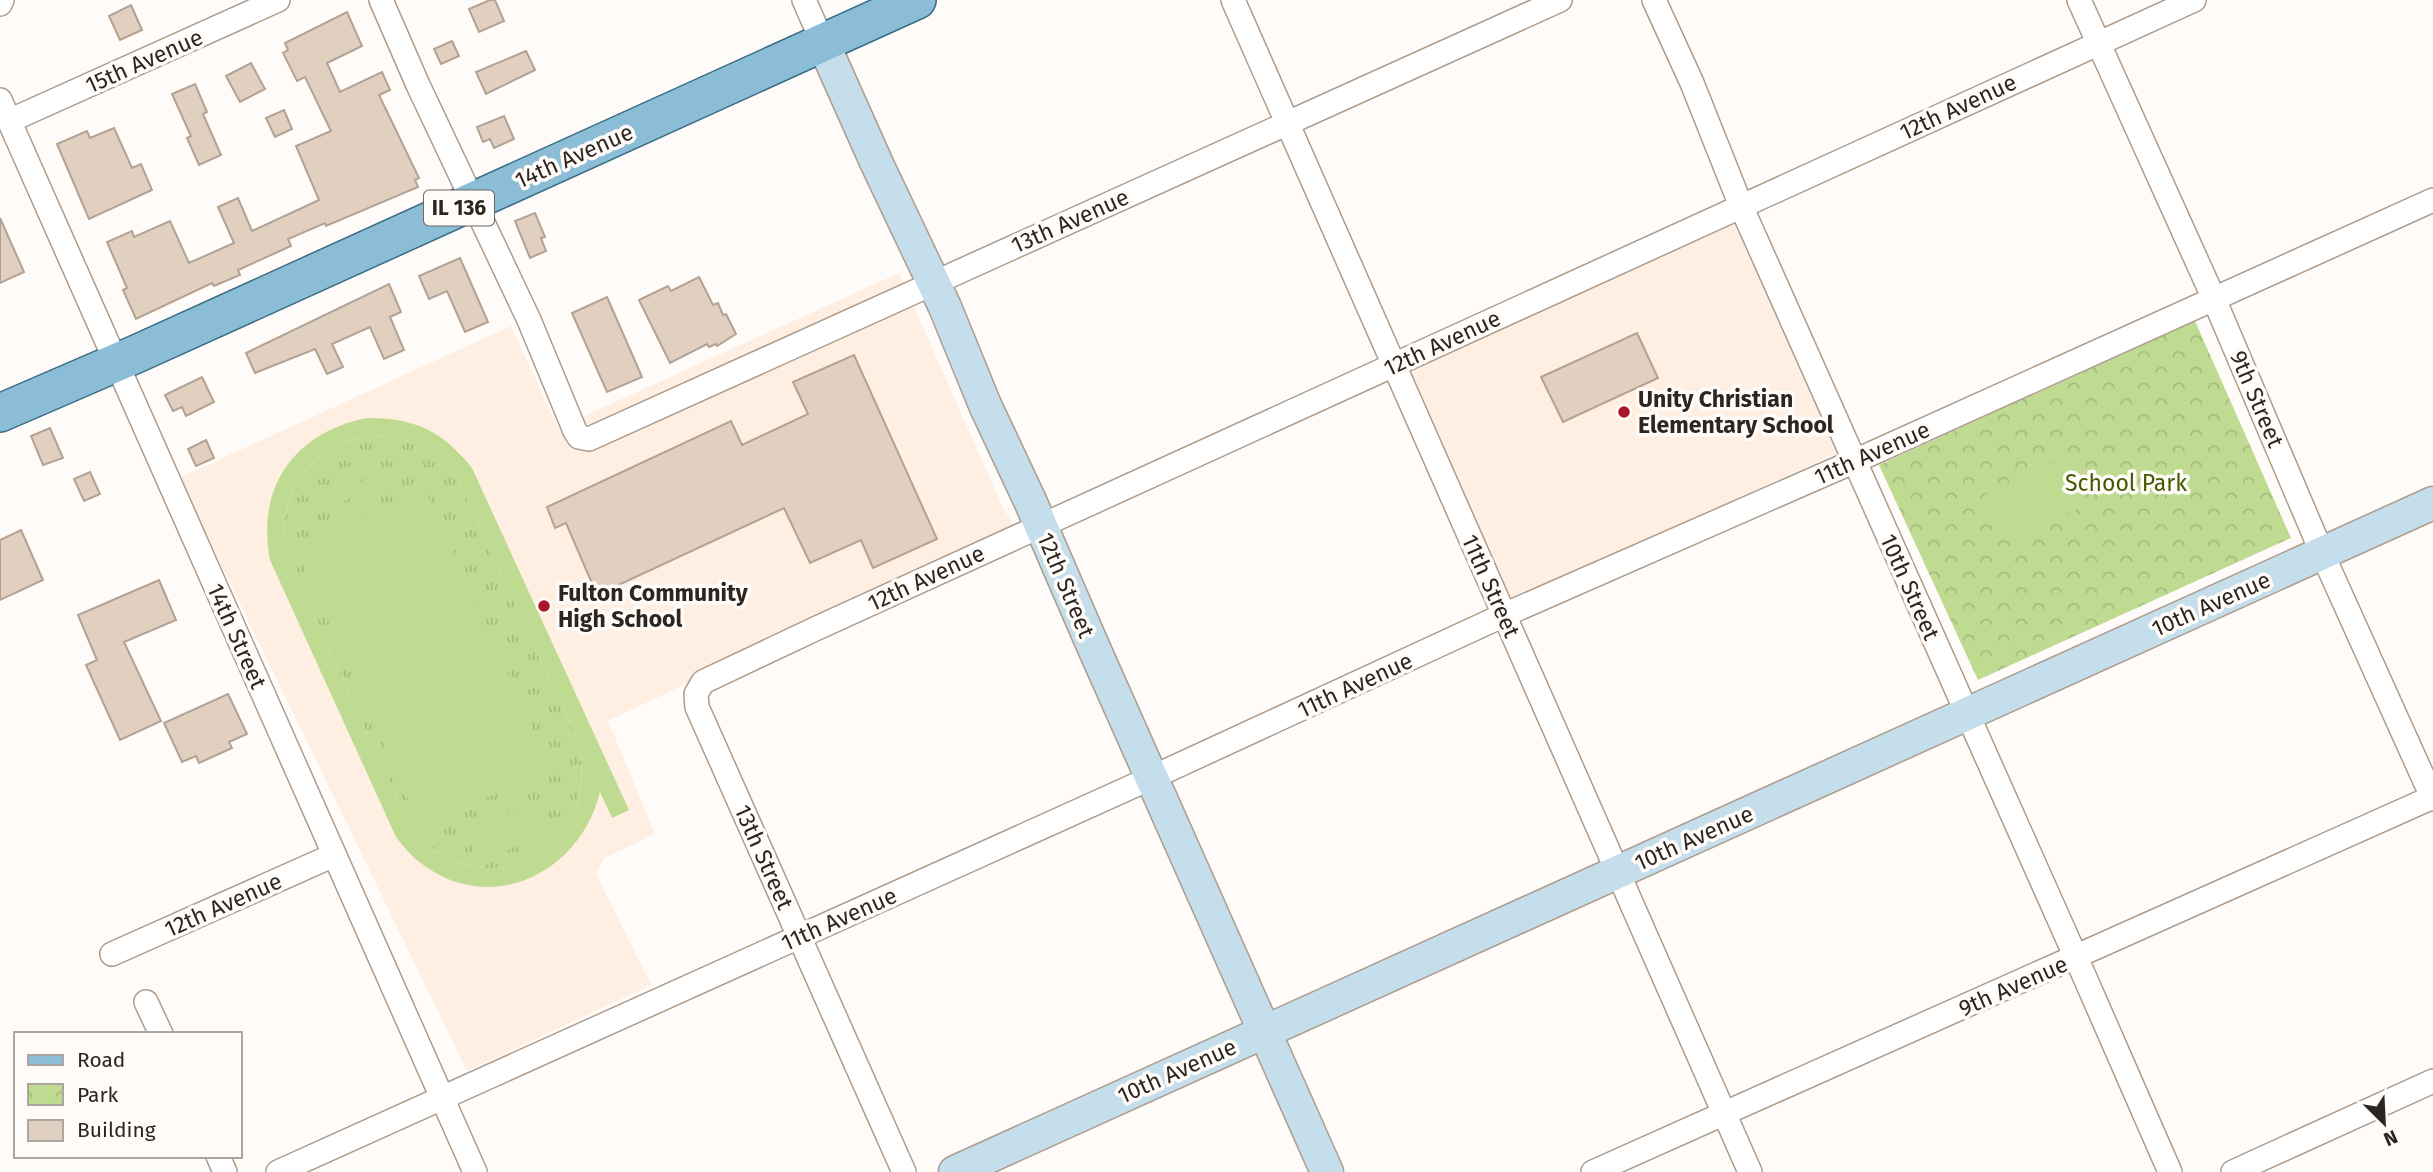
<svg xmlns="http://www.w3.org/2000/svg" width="2433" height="1172" font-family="'Fira Sans',sans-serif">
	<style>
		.built { fill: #feefe2 }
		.grass { fill: url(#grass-tufts) }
		.park { fill: url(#park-crowns) }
		.pitch { fill: #bfdb91; fill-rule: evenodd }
		.building { fill: #e1cfbf; stroke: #b3a293; stroke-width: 2 }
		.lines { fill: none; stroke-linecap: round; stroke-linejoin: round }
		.street-casing { stroke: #ad9c8d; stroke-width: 26 }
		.secondary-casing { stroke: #ad9c8d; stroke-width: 35 }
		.primary-casing { stroke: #396c85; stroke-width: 40 }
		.street { stroke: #fff; stroke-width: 23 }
		.secondary { stroke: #c5deeb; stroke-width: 32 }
		.primary { stroke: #8cbdd7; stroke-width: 37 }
		.poi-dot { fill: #ab162a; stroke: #fffbf8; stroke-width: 2.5 }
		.labels { text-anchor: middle; stroke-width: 7; stroke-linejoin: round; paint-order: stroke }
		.shield { fill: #fffbf8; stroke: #6c6661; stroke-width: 2 }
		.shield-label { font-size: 21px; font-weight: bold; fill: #2d2620 }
		.street-label { font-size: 23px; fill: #2d2620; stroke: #fffbf8 }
		.poi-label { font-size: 23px; font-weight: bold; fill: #2d2620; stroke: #fffbf8; text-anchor: start }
		.park-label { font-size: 23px; fill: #435a00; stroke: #fffbf8 }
	</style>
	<defs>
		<pattern id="grass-tufts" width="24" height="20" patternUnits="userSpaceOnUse" patternTransform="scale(1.75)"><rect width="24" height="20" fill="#bfdb91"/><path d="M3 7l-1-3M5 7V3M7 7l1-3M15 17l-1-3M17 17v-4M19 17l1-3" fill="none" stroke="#a4bc7d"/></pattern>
		<pattern id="park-crowns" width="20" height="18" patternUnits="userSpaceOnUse" patternTransform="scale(1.75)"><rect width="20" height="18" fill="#bfdb91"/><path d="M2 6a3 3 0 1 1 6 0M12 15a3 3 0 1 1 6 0" fill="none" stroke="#a4bc7d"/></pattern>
	</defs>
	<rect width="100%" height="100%" fill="#fffbf8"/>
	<!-- built -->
	<path class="built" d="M1738,221L1839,452L1512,602L1409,372Z
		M899,273L1003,508L1015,527L608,721L655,834L603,859L596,874L651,985L467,1071L179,478L511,326L558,428Z"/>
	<!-- grass -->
	<path class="grass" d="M368,436C406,435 434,448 457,478L575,735C612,847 484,917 410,827L292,569C269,505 301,449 368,436Z"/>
	<!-- park -->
	<path class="park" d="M2195,321L2291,538L1978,680L1879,465Z"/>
	<!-- pitch -->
	<path class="pitch" d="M366,418C413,417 443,431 472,468L629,810L612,818L600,792C581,872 492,917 422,864C412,857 404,847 396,837L270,560C256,487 294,433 366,418ZM368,436C406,435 434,448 457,478L575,735C612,847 484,917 410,827L292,569C269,505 301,449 368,436Z
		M419,455L424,465L296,523L291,512Z
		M2063,458L2085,506L2006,541L1986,494Z
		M424,487L551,769L421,828L294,545Z
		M528,804L542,835L479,863L465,832Z"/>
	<!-- building -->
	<path class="building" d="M490,0H495L504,21L479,32L469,9Z
		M131,5L142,30L120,40L109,16Z
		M347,12L362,46L327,63L340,92L382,72L390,90L379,95L419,178L415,180L418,187L326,226L325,223L288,239L291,246L238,270L240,275L214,286L212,283L136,319L123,290L127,288L107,242L132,231L134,237L170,221L189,263L234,243L218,207L238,198L252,231L319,200L296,146L331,131L305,77L297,81L283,53L288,50L285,43Z
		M452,41L459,56L441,64L434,49Z
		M526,51L535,70L486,94L476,72Z
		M251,63L265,89L240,102L226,76Z
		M195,84L207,112L203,114L221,155L199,165L187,138L191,136L172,94Z
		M284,110L292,129L275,137L266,118Z
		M504,116L514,139L494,148L490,139L483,142L477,127Z
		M114,128L132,168L141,164L152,190L89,219L57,144L87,131L90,138Z
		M535,213L545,237L541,238L546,251L530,258L515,221Z
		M0,218L24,272L0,283Z
		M460,258L488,322L465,332L447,291L429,299L419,276Z
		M699,277L713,305L718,303L723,315L726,314L736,334L717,346L716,344L709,347L707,344L670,363L639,300L668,286L671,291Z
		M389,284L401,312L390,317L404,350L384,359L370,327L332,344L343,367L327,374L315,349L255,373L246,353Z
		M607,297L642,377L607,392L572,313Z
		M1637,333L1658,378L1563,422L1541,377Z
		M854,355L937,539L873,568L861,540L810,563L784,508L597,595L566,523L555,528L547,507L731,421L742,445L808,414L793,382Z
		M202,377L214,402L186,416L182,407L173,411L165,395Z
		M50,428L63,458L43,465L31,436Z
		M206,440L214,458L196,466L188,449Z
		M90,472L100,494L84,501L74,479Z
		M21,530L43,580L0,600V540Z
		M159,580L176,620L124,642L161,721L120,740L86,665L97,660L78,615Z
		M228,694L247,734L229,742L232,748L199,763L196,756L182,762L164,723Z"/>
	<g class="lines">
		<defs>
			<path id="street" d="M381,0L418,85L529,320L575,431L579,437L589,439L1560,0
				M804,0L823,43
				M1233,0L1750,1172
				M1654,0L1692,83L1741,206L2086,980L2170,1172
				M2079,0L2214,299L2322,553L2433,799
				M0,4L2,0
				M0,100L475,1172
				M9,121L278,0
				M112,954L334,855
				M146,1002L161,1034
				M218,1156L225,1172
				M278,1172L1151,778L1504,615L1855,461L2433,200
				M904,1172L697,707L696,694L703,682L815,629L2194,0
				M1593,1172L2433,797
				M2233,1172L2433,1081"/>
			<path id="secondary" d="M823,43L877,164L945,307L985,405L1031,503L1093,646L1327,1172
				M955,1172L2433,503"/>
			<path id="primary" d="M0,413L134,355L917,0"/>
		</defs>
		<!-- street casing -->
		<use href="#street" class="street-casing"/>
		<!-- secondary casing -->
		<use href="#secondary" class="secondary-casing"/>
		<!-- primary casing -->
		<use href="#primary" class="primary-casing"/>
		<!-- street -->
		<use href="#street" class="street"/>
		<!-- secondary -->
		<use href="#secondary" class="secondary"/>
		<!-- primary -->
		<use href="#primary" class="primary"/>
	</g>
	<!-- markers -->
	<g class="poi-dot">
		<circle cx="1624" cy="412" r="7"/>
		<circle cx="544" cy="606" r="7"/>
	</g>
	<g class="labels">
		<!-- shield labels -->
		<rect class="shield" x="424" y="190.5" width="70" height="35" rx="5"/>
		<g class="shield-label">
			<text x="459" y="215">IL 136</text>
		</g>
		<!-- street labels -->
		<g class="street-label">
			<text transform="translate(144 61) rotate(-24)" y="8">15th Avenue</text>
			<text transform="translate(1958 107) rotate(-25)" y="8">12th Avenue</text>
			<text transform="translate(574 156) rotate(-24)" y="8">14th Avenue</text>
			<text transform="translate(1070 221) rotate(-24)" y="8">13th Avenue</text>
			<text transform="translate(1442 343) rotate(-25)" y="8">12th Avenue</text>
			<text transform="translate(2257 399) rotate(67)" y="8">9th Street</text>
			<text transform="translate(1872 453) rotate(-24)" y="8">11th Avenue</text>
			<text transform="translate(926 578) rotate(-25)" y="8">12th Avenue</text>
			<text transform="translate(1066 585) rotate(67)" y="8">12th Street</text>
			<text transform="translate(1491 586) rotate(66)" y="8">11th Street</text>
			<text transform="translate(1910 587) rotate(66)" y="8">10th Street</text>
			<text transform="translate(2211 604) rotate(-24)" y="8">10th Avenue</text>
			<text transform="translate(237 636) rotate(66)" y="8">14th Street</text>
			<text transform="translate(1355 685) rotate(-25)" y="8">11th Avenue</text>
			<text transform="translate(1694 838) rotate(-24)" y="8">10th Avenue</text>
			<text transform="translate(764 857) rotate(66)" y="8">13th Street</text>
			<text transform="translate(223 905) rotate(-24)" y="8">12th Avenue</text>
			<text transform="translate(839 919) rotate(-24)" y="8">11th Avenue</text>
			<text transform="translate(2013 986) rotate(-24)" y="8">9th Avenue</text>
			<text transform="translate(1177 1071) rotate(-24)" y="8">10th Avenue</text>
		</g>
		<!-- poi labels -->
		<g class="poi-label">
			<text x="1638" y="407">Unity Christian<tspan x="1638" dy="26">Elementary School</tspan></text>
			<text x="558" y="601">Fulton Community<tspan x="558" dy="26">High School</tspan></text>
		</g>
		<!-- park labels -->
		<g class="park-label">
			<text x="2126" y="491">School Park</text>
		</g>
	</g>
	<!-- legend -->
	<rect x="14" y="1032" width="228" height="126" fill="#fffbf8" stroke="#aba6a2" stroke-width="2"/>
	<rect x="28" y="1055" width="35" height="10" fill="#8cbdd7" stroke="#aba6a2" stroke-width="2"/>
	<text x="77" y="1067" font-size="21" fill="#2d2620">Road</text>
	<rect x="28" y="1084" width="35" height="21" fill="url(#park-crowns)" stroke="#aba6a2" stroke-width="2"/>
	<text x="77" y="1102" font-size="21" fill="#2d2620">Park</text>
	<rect x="28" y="1120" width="35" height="21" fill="#e1cfbf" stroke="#aba6a2" stroke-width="2"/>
	<text x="77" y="1137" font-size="21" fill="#2d2620">Building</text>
	<!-- north arrow -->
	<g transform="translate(2384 1123) rotate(156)" stroke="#fffbf8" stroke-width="5" paint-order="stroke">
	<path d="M0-5L12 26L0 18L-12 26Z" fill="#2d2620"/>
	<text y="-10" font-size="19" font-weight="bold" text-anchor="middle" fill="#2d2620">N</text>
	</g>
</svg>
